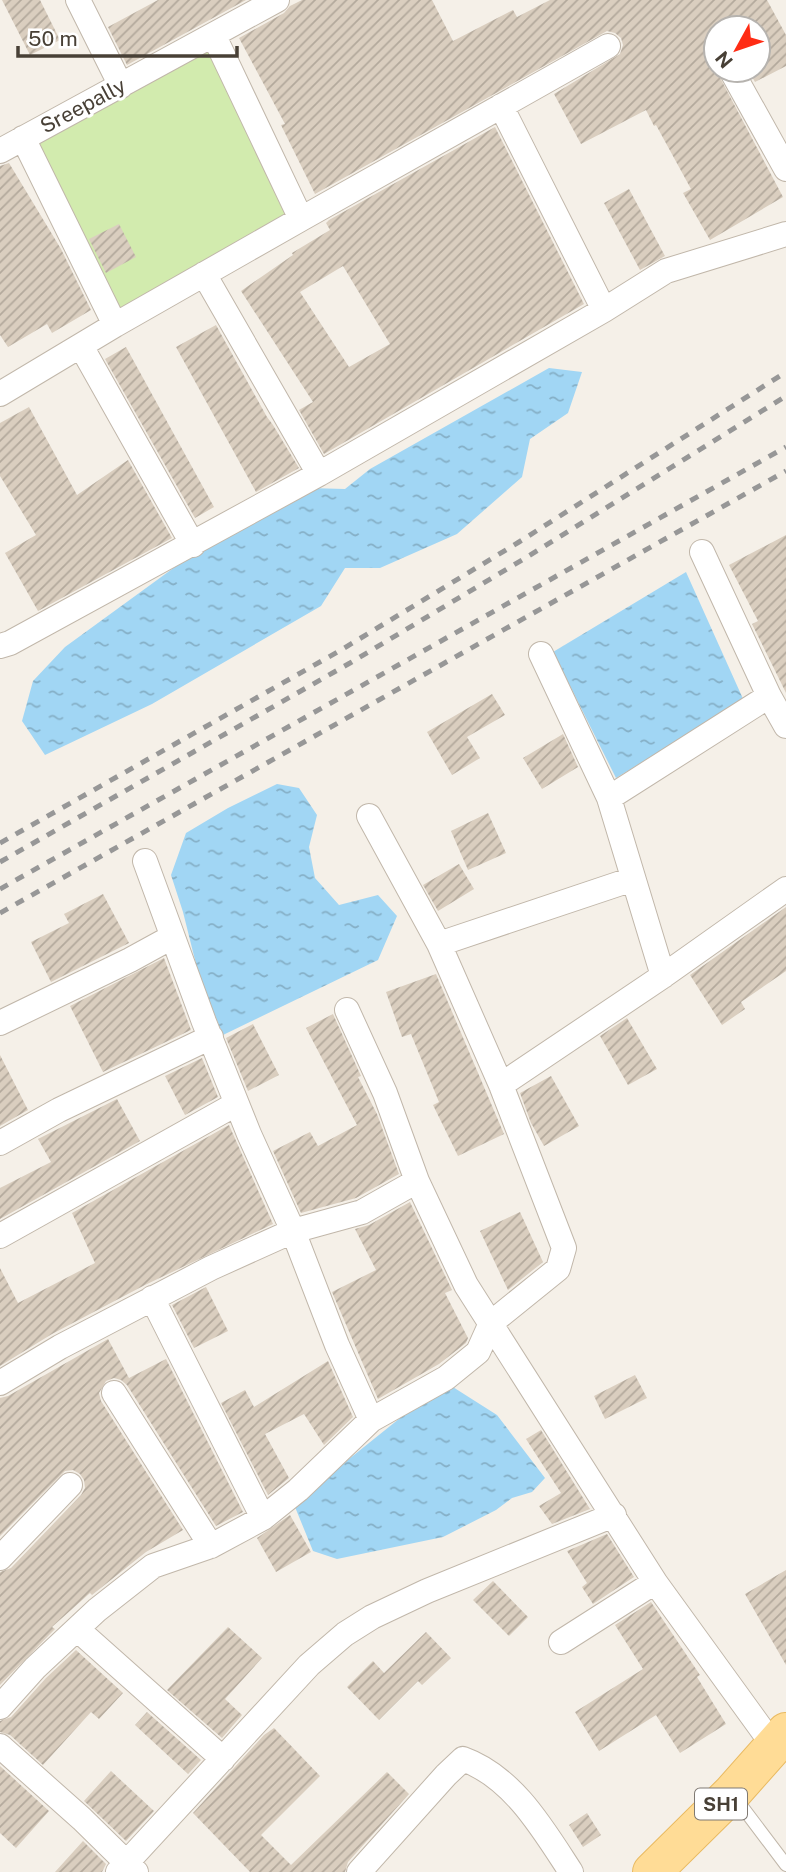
<svg xmlns="http://www.w3.org/2000/svg" width="786" height="1872" font-family="'Public Sans',sans-serif">
	<style>
		.garden { fill: #d2ebae }
		.water { fill: url(#water-ripples) }
		.building { fill: url(#building-hatch); fill-rule: evenodd }
		.lines { fill: none; stroke-linecap: round; stroke-linejoin: round }
		.lane-casing { stroke: #c1b7aa; stroke-width: 14 }
		.street-casing { stroke: #c1b7aa; stroke-width: 26 }
		.primary-casing { stroke: #e9ba61; stroke-width: 40 }
		.lane { stroke: #fff; stroke-width: 12 }
		.street { stroke: #fff; stroke-width: 24 }
		.primary { stroke: #ffdc96; stroke-width: 38 }
		.rail { stroke: #979797; stroke-width: 5; stroke-dasharray: 9 9; stroke-linecap: butt }
		.labels { text-anchor: middle; stroke-width: 6; stroke-linejoin: round; paint-order: stroke }
		.shield { fill: #fff; stroke: #7f7972; stroke-width: 2 }
		.shield-label { font-size: 19px; font-weight: bold; fill: #484036 }
		.street-label { font-size: 21px; fill: #484036; stroke: #fff }
	</style>
	<defs>
		<pattern id="water-ripples" width="26" height="14" patternUnits="userSpaceOnUse" patternTransform="scale(1.75)"><rect width="26" height="14" fill="#a1d6f4"/><path d="M2 4q2-2 4 0t4 0M15 11q2-2 4 0t4 0" fill="none" stroke="#85afc6"/></pattern>
		<pattern id="building-hatch" width="6" height="6" patternUnits="userSpaceOnUse" patternTransform="scale(1.75)"><rect width="6" height="6" fill="#dacebf"/><path d="M-1 1l2-2M0 6l6-6M5 7l2-2" fill="none" stroke="#b3a99c"/></pattern>
	</defs>
	<rect width="100%" height="100%" fill="#f5f0e8"/>
	<!-- garden -->
	<path class="garden" d="M205,44L292,218L119,313L33,142Z"/>
	<!-- water -->
	<path class="water" d="M549,368L582,372L568,413L530,439L522,477L457,534L380,568H345L321,606L152,704L45,755L22,721L33,681L65,647L190,556L309,488L345,489L370,469Z
		M686,572L744,701L616,778L553,652Z
		M277,784L299,788L317,815L309,847L315,878L339,905L378,895L397,916L378,960L223,1035L200,980L183,912L171,875L186,833L228,808Z
		M445,1382L497,1415L545,1478L532,1492L512,1498L496,1510L443,1537L337,1559L313,1551L295,1507L349,1459Z"/>
	<!-- building -->
	<path class="building" d="M2,0H40L60,40L30,55Z
		M158,0H246L127,65L108,27Z
		M302,0H432L453,41L513,10L517,17L550,0H767L786,35V66L755,82L748,70H758V28H716V70L783,197L710,240L683,193L691,189L656,125L654,126L646,110L581,144L554,94L620,54L623,45L621,38L615,33L607,31L315,194L281,125L285,124L239,38L284,13L290,6Z
		M495,127L584,304L324,454L299,410L313,402L241,291L293,255L292,253L330,230L326,223L329,220ZM343,266L390,344L349,367L300,292Z
		M9,163L61,249L91,310L52,333L47,324L8,347L0,335V166Z
		M629,189L665,256L640,270L604,203Z
		M119,224L136,257L106,273L89,239Z
		M216,325L267,417L273,425L299,468L256,492L176,347Z
		M126,347L214,507L195,518L105,359Z
		M29,407L77,495L128,460L172,538L38,611L5,553L36,535L0,476V423Z
		M786,535V693L752,624L758,621L729,565Z
		M492,694L505,715L467,737L480,758L452,775L427,732Z
		M563,734L578,767L542,789L523,758Z
		M488,813L506,853L468,870L451,831Z
		M459,864L474,889L438,911L423,885Z
		M103,894L129,943L51,982L31,942L69,923L64,914Z
		M786,907V971L741,1002L745,1009L722,1025L690,975Z
		M164,958L191,1030L103,1072L70,1006Z
		M436,974L504,1134L458,1156L433,1105L439,1102L411,1034L402,1037L386,992Z
		M333,1014L361,1076L358,1077L377,1114L399,1174L356,1198L301,1213L273,1151L310,1132L318,1146L357,1125L306,1028Z
		M627,1018L657,1069L628,1085L600,1036Z
		M253,1024L279,1075L248,1091L226,1038Z
		M0,1055L28,1110L0,1126Z
		M202,1058L218,1097L185,1115L165,1076Z
		M551,1076L579,1126L544,1146L531,1123L520,1093Z
		M117,1099L140,1141L0,1219V1188L51,1162L38,1139Z
		M229,1125L273,1224L145,1285L52,1334L0,1366V1268L18,1303L95,1263L72,1213Z
		M410,1202L452,1290L445,1293L468,1338L466,1343L439,1364L378,1399L332,1292L376,1270L355,1229L369,1225Z
		M520,1212L543,1262L508,1290L480,1231Z
		M206,1287L228,1331L194,1348L172,1305Z
		M108,1339L129,1378L166,1359L243,1512L216,1526L127,1385L121,1380L114,1378L106,1381L99,1393L101,1401L183,1530L146,1552L92,1595L90,1593L52,1627L55,1629L0,1685V1572L11,1568L81,1495L85,1488L84,1480L80,1474L73,1470L65,1471L0,1536V1398L8,1396Z
		M328,1361L353,1417L324,1445L304,1414L265,1434L289,1478L268,1495L221,1403L245,1390L254,1407Z
		M635,1375L647,1398L605,1419L594,1396Z
		M541,1430L590,1509L552,1524L539,1506L561,1493L526,1439Z
		M290,1515L311,1552L276,1572L257,1538Z
		M607,1534L634,1577L593,1604L582,1587L587,1583L567,1551Z
		M786,1570V1665L745,1594Z
		M493,1581L528,1617L509,1636L473,1600Z
		M651,1602L700,1675L697,1677L726,1724L680,1753L656,1715L599,1751L575,1712L643,1669L615,1625Z
		M228,1627L262,1658L225,1699L242,1715L222,1738L167,1690Z
		M426,1632L451,1658L422,1685L418,1681L379,1720L347,1687L373,1661L384,1673Z
		M76,1650L123,1693L99,1719L91,1712L43,1765L10,1735L0,1732V1721L11,1717L46,1678Z
		M147,1712L201,1760L188,1774L135,1725Z
		M274,1728L320,1776L261,1835L291,1865L387,1772L409,1794L348,1862L345,1872H250L193,1813L264,1735Z
		M0,1766L49,1811L16,1848L0,1833Z
		M111,1771L154,1811L126,1841L84,1801Z
		M587,1813L601,1835L583,1847L569,1825Z
		M83,1841L106,1864L102,1872H55Z"/>
	<g class="lines">
		<defs>
			<path id="lane" d="M734,1796L786,1865"/>
			<path id="street" d="M78,0L121,86
				M731,70L786,169
				M501,106L604,310
				M23,138L115,325
				M0,151L277,0
				M301,219L608,46
				M204,274L319,474L604,310L666,271L786,234
				M81,346L193,545
				M0,394L115,325L301,219L214,36
				M702,552L769,696L786,726
				M0,646L10,643L319,474
				M541,654L609,798L663,976
				M609,798L769,696
				M145,861L204,1022L249,1134L293,1231L337,1345L371,1420
				M439,944L633,879
				M347,1010L385,1093L417,1181L466,1285L655,1582L773,1745
				M0,1023L130,960L172,937
				M501,1085L663,976L786,889
				M0,1143L59,1110L211,1037
				M0,1236L236,1104
				M152,1298L263,1518
				M0,1383L60,1347L211,1268L293,1231L362,1212L417,1181
				M114,1393L211,1546
				M0,1558L70,1485
				M77,1629L223,1759
				M561,1642L655,1582
				M0,1707L35,1668L97,1610L153,1566L211,1546L263,1518L298,1490L371,1420L446,1378L478,1352L491,1323L558,1269L564,1248L501,1085L439,944L369,816
				M0,1746L82,1819L136,1872
				M118,1872L309,1665L345,1634L372,1617L427,1591L614,1515
				M359,1872L446,1775L463,1759C513,1777 543,1829 571,1872"/>
			<path id="primary" d="M652,1872L732,1793L786,1732"/>
		</defs>
		<!-- lane casing -->
		<use href="#lane" class="lane-casing"/>
		<!-- street casing -->
		<use href="#street" class="street-casing"/>
		<!-- primary casing -->
		<use href="#primary" class="primary-casing"/>
		<!-- lane -->
		<use href="#lane" class="lane"/>
		<!-- street -->
		<use href="#street" class="street"/>
		<!-- primary -->
		<use href="#primary" class="primary"/>
		<!-- rail -->
		<path class="rail" d="M0,843L341,650L519,542L786,372
			M0,862L350,663L527,557L786,396
			M0,889L786,447
			M0,913L786,471"/>
	</g>
	<g class="labels">
		<!-- shield labels -->
		<rect class="shield" x="695" y="1788.5" width="52" height="31" rx="5"/>
		<g class="shield-label">
			<text x="721" y="1811">SH1</text>
		</g>
		<!-- street labels -->
		<g class="street-label">
			<text transform="translate(83 106) rotate(-28)" y="7">Sreepally</text>
		</g>
	</g>
	<!-- north arrow -->
	<g transform="translate(737 49) rotate(230)"><circle r="33" fill="#ffffff" stroke="#b6b3af" stroke-width="2"/>
	<path d="M0-5L12 26L0 18L-12 26Z" fill="#ff2c14"/>
	<text y="-10" font-size="19" font-weight="bold" text-anchor="middle" fill="#484036">N</text>
	</g>
	<!-- scale -->
	<path d="M18 46v10h219v-10" fill="none" stroke="#484036" stroke-width="3.5"/>
	<text x="28" y="46" font-size="21" fill="#484036" stroke="#ffffff" stroke-width="5" paint-order="stroke">50 m</text>
</svg>
